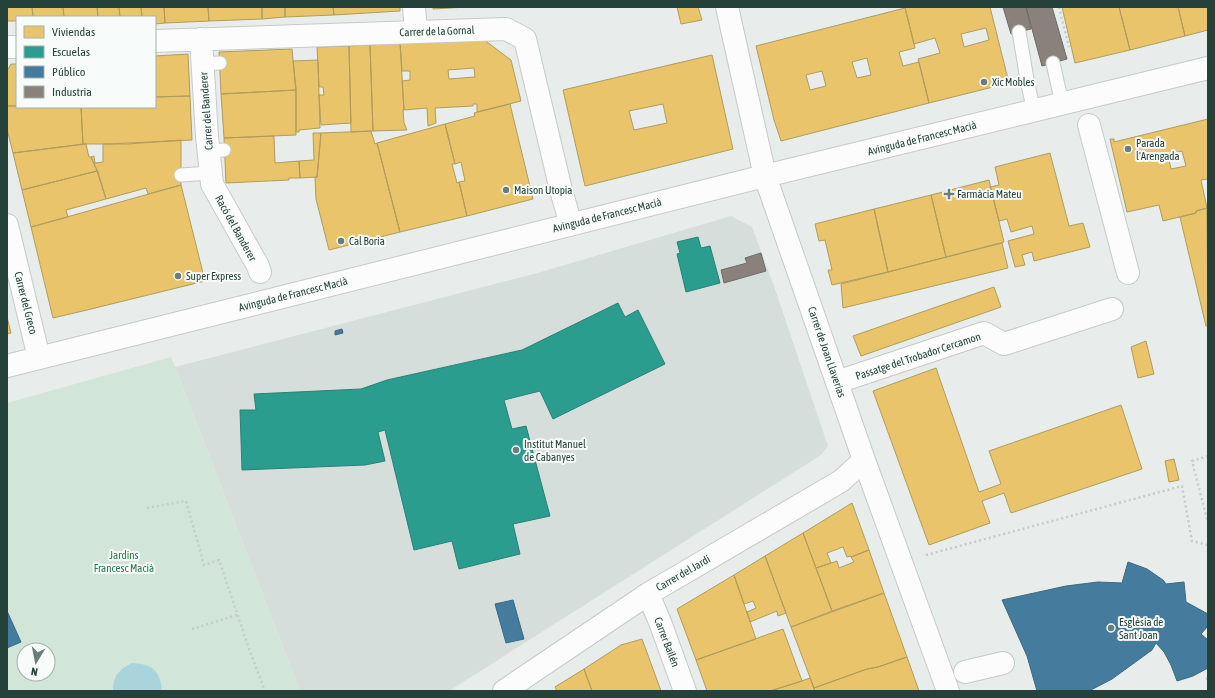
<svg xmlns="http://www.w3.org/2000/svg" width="1215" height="698" font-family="'Asap Condensed',sans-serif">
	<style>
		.built { fill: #d6dedb }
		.green { fill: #d1e6d8; fill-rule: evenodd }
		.water { fill: #a9d4db }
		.homes { fill: #e9c46a; stroke: #ae9d5c; fill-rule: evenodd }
		.schools { fill: #2a9d8f; stroke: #288276 }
		.public { fill: #457b9d; stroke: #3b6a7f }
		.industry { fill: #8a817c; stroke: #6b6e68 }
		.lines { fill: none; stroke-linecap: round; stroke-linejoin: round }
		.lane-casing { stroke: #c5cac8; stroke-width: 15 }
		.street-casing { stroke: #c5cac8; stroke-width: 24 }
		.path { stroke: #c3ccca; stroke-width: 2.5; stroke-dasharray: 2 3; stroke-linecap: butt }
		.lane { stroke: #fcfcfc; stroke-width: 13 }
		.street { stroke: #fcfcfc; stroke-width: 22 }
		.poi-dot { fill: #697e78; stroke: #f7fbf9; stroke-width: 1.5 }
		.labels { text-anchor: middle; stroke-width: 4; stroke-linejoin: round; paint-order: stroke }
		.street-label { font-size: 11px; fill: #24423a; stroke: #f7fbf9 }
		.poi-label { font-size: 11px; fill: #24423a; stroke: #f7fbf9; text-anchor: start }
		.park-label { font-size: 11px; fill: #2d7a4b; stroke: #f7fbf9 }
	</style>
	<rect width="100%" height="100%" fill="#e8edeb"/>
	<!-- built -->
	<path class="built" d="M731,216L752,227L774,286L828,446L821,455L449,691H300L175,367L541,272Z"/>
	<!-- green -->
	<path class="green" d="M171,357L300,691H7V403ZM24,650H48V674H24Z"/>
	<!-- water -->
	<path class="water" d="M132,663C153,664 160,671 162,691H113C113,675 119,670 132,663Z"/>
	<!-- homes -->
	<path class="homes" d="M7,7H32L33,17H17V21H7Z
		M32,7H63L64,17H33Z
		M63,7H97L98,17H64Z
		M97,7H119L120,17H98Z
		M119,7H141L142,17H120Z
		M141,7H164L165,23L155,24V17H142Z
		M164,7H208L209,21L165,23Z
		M208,7H262V19L209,21Z
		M262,7H285V17L262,19Z
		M285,7H333L334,15L285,17Z
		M333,7H400V11L334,15Z
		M433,7H467L433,9Z
		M677,7H698L702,20L681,24Z
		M905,7H990L1009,83L929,103L918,59L940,53L935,38L914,44ZM986,28L989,40L964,47L961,34Z
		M1062,7H1119L1130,50L1075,63Z
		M1119,7H1178L1185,36L1130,50Z
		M1178,7H1208V30L1185,36Z
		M905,8L915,48L899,52L903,66L919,62L929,103L781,141L774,120L756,46ZM867,58L871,75L857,78L852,62ZM822,71L826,86L810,90L806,75Z
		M483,39L511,60L521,101L477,112V104H473V106L435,108L436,123L428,126L427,108L404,110L402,81L410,80V71H402L400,43ZM474,68L475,77L449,79L448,70Z
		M400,43L404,110H403L404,123L407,130L373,131L370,45Z
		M370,45L373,131L351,132L349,46Z
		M349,46L351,123L321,125L319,95H324L323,87H319L317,47Z
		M292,49L296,90L221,94L219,52Z
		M188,54L190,96L155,97V56Z
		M712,55L733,149L585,186L563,90ZM663,104L667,123L634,130L629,111Z
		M318,60L320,128L299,130V132H296V90L293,61Z
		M11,64H17V106H7V71Z
		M296,90V135L224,138L221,94Z
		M190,96L192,140L108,144H83L81,107H155V97Z
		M510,104L533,199L467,216L459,182L465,181L461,162L455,164L445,124L475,116L474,113Z
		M7,106H17V107H81L83,144L13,153L7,129Z
		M1208,119V179L1201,180L1207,208L1196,211V213L1163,221L1159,205L1127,212L1110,139H1114V142ZM1182,151L1186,166L1171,169L1168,155Z
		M445,124L455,164H452L457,183L459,182L467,216L400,232L377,143Z
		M371,131L375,144L377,143L400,232L329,250L316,199L315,177H317L321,133Z
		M313,133H321L317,177L300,178L299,161L314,160Z
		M274,136L275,163L299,161L300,178H289V180L226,183L224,138Z
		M181,140V185L148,194L146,188L106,199L98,172L91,157L94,156L95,163L103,162V144H128Z
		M86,144L89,157H91L97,171L22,190L13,153Z
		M1050,153L1069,226L1083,223L1090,247L1034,261L1032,252L1022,255L1025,265L1015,267L1008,241L1034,234L1032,226L1011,232L1007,219L999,221L990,187L999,185L995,167Z
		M97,171L106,199L66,210L68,217L31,227L22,190Z
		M989,180L1004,242L946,257L931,195Z
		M181,185L205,281L87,310L53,318L31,227Z
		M931,195L946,257L888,272L874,209Z
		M1207,208L1208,326H1206L1180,217L1196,213V211Z
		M874,209L888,272L832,285L828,270H832L825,240L819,241L815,224Z
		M1002,243L1008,268L843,308L841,284Z
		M994,287L1001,307L861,356L853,336Z
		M7,317L11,333L7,334Z
		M1146,341L1154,374L1138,378L1131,347Z
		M936,368L979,492L1001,484L989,451L1121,405L1142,469L1011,513L1004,493L982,501L990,523L929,545L873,391Z
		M1174,459L1179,480L1169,482L1165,461Z
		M852,503L869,550L851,557V556L847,557L843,547L827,553L831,563L816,568L803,533Z
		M803,533L832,611L791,627L765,556Z
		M869,550L884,593L832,611L816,568L837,561L839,568L854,562L851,557Z
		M765,556L786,613L778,616L777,611L750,622L747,612L756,608L753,601L744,604L734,575Z
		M734,575L756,639L696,660L677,609Z
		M884,593L907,657L878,667L867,669L814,688L791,627Z
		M783,629L802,681L770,691H707L696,660Z
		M642,639L661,691H592L584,669L621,645Z
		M907,657L919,691H815L814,688L867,669L878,667Z
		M584,669L592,691H557L555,687Z
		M810,678L815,691H770L796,683Z"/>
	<!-- schools -->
	<path class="schools" d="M698,237L701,248L710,246L720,283L686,292L677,254L680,253L677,242Z
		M618,303L625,317L638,310L665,364L553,419L540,391L504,400L512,429L526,426L550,516L513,524L520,554L459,569L452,541L414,550L385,430L378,432L385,461L365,465L242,470L240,410H256L254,394L361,389L387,380L522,350Z"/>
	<!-- public -->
	<path class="public" d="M342,329L343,333L335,335V331Z
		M1128,562L1147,569L1163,580L1166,584L1184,582L1186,602L1208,614V626L1201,634L1208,640V668L1193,676L1177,681L1171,665L1164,652L1156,643L1152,650L1112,679L1089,691H1037L1027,656L1002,600L1066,586L1098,582L1122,583Z
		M513,600L524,639L506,643L495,604Z
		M7,611L21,642L7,648Z"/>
	<!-- industry -->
	<path class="industry" d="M1003,7H1026L1031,29L1011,34Z
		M1026,7H1052L1067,59L1042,66Z
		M761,253L766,271L724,283L721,270L747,263L745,258Z"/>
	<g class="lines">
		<defs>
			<path id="lane" d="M1019,32L1028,85L1034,111
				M1053,63L1059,90L1064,104
				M202,64L220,63
				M208,151L224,150
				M181,175L211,173"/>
			<path id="street" d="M414,7L416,31
				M727,7L765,176L864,460L948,691
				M201,39L207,136L212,184L258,266L260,272
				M155,41L506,29L525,39L561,190L571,225
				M7,47H17
				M1089,125L1128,273
				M7,225L39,358
				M7,366L765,176L1208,68
				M837,382L984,333L1004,344L1112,309
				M648,594L660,622L685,691
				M965,672L1003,663
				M504,691L648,594L841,481L864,460"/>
		</defs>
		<!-- lane casing -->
		<use href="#lane" class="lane-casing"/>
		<!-- street casing -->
		<use href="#street" class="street-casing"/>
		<!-- path -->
		<path class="path" d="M1059,7L1069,47
			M1208,456L1192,461L1208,523
			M147,508L186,501L204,565L219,560L248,646L265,691
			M926,555L1182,486L1192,541L1208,545
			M192,629L237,615
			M1206,679L1208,678"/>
		<!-- lane -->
		<use href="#lane" class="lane"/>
		<!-- street -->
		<use href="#street" class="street"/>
	</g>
	<!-- markers -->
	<g class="poi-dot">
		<circle cx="984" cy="82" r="4"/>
		<circle cx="1128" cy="149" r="4"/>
		<circle cx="506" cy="190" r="4"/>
		<path d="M947 188h4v4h4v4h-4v4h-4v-4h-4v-4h4z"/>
		<circle cx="341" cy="241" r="4"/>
		<circle cx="178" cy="276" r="4"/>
		<circle cx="516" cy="450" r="4"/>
		<circle cx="1111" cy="628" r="4"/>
	</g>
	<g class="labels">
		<!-- street labels -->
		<g class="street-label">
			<text transform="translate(437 31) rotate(-2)" y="4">Carrer de la Gornal</text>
			<text transform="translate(206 111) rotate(-94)" y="4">Carrer del Banderer</text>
			<text transform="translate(922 138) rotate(-14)" y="4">Avinguda de Francesc Macià</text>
			<text transform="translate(607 215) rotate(-14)" y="4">Avinguda de Francesc Macià</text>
			<text transform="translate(236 228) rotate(61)" y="4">Racó del Banderer</text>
			<text transform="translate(293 294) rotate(-14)" y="4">Avinguda de Francesc Macià</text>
			<text transform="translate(26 303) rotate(76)" y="4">Carrer del Greco</text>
			<text transform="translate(827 352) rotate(71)" y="4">Carrer de Joan Llaverias</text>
			<text transform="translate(918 356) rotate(-18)" y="4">Passatge del Trobador Cercamon</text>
			<text transform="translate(683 573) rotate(-30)" y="4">Carrer del Jardí</text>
			<text transform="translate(667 642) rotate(69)" y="4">Carrer Bailén</text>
		</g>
		<!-- poi labels -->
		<g class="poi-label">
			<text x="992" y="86">Xic Mobles</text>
			<text x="1136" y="147">Parada<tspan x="1136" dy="13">l'Arengada</tspan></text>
			<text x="514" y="194">Maison Utopia</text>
			<text x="957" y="198">Farmàcia Mateu</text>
			<text x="349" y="245">Cal Boria</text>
			<text x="186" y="280">Super Express</text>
			<text x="524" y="448">Institut Manuel<tspan x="524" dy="13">de Cabanyes</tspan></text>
			<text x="1119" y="626">Església de<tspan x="1119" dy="13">Sant Joan</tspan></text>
		</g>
		<!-- park labels -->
		<g class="park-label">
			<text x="124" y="559">Jardins<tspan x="124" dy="13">Francesc Macià</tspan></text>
		</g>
	</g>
	<!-- border -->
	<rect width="1215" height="698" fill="none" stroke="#24423a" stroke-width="16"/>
	<!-- legend -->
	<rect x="16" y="16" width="140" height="92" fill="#f7fbf9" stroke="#a3b1ad"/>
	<rect x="24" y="26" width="20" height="12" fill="#e9c46a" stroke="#a3b1ad"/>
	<text x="52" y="36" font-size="12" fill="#24423a">Viviendas</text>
	<rect x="24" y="46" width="20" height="12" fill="#2a9d8f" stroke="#a3b1ad"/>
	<text x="52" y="56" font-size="12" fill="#24423a">Escuelas</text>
	<rect x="24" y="66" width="20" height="12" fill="#457b9d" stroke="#a3b1ad"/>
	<text x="52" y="76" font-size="12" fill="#24423a">Público</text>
	<rect x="24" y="86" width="20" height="12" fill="#8a817c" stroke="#a3b1ad"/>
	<text x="52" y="96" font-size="12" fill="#24423a">Industria</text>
	<!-- north arrow -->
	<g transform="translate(36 662) rotate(190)"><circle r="19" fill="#f7fbf9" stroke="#a3b1ad"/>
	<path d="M0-3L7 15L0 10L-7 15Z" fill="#697e78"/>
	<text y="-6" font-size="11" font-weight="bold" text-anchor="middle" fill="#24423a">N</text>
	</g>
</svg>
